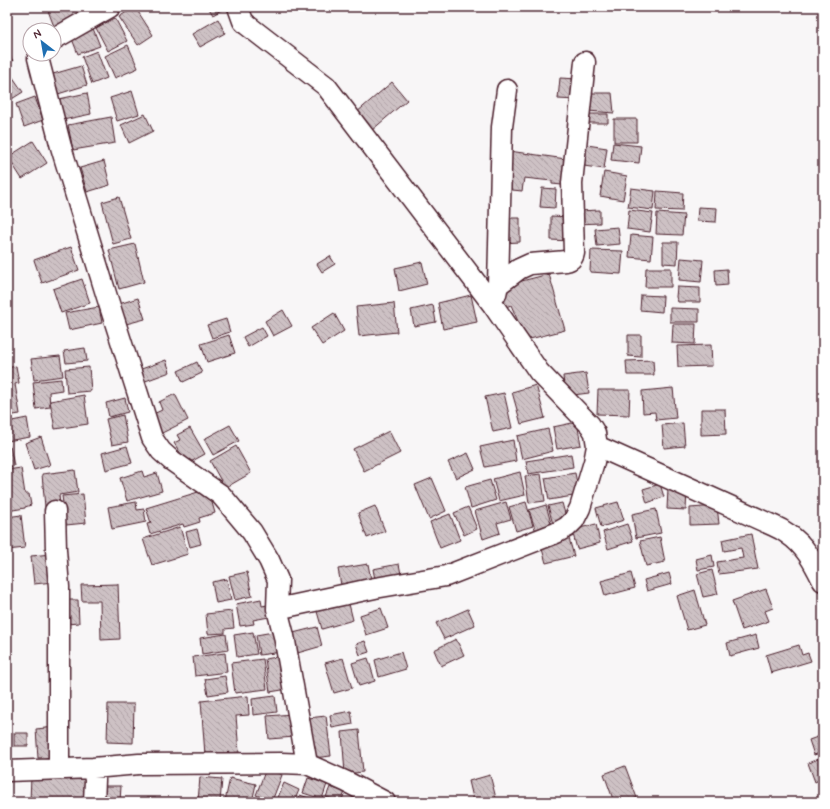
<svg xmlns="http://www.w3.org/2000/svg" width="830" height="809" font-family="Mynerve,sans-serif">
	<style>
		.building { fill: url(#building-back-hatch); stroke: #4a1f2b }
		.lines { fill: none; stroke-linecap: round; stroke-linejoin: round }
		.minor-casing { stroke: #4a1f2b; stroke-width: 23 }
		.minor { stroke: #fff; stroke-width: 20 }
	</style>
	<defs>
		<pattern id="building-back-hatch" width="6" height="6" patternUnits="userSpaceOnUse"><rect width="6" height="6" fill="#cdc1c4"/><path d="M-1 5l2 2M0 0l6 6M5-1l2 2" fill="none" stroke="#b2a5a9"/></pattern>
	</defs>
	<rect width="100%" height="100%" fill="#f8f6f7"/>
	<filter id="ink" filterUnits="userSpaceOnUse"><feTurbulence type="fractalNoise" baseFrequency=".025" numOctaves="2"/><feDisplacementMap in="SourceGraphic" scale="8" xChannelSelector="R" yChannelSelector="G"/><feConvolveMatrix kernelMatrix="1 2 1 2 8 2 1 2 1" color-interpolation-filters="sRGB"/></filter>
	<g filter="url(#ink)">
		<!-- building -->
		<path class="building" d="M49,7H78L83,17L55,29L47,8Z
			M134,7H135L153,35L138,45L119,17Z
			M208,7H226L213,15Z
			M115,18L127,41L108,51L96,28Z
			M218,19L225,33L200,47L192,34Z
			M92,26L100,46L78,54L70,34Z
			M128,45L138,68L115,78L105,56Z
			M7,51L13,61L7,65Z
			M97,51L107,78L92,84L82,57Z
			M81,66L87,85L58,94L53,74Z
			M12,76L23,92L7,102V79Z
			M560,78L578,79L576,100L558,99Z
			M392,82L407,100L371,131L356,113Z
			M132,91L139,114L117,121L110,98Z
			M87,93L91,114L63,120L59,99Z
			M590,93H612L614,113L588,111Z
			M35,97L43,120L24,127L16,104Z
			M145,114L153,131L129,143L121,125Z
			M587,114H608V123H587Z
			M111,117L115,143L73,150L68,125Z
			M614,119H637V142H614Z
			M33,141L47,163L22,179L8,157Z
			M613,143L641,146L639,163L611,160Z
			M587,145L607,148L604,169L584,166Z
			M509,151L566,159L562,185L552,184V181L524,178L522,191L503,189Z
			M104,161L110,185L87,192L80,168Z
			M604,172L627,176L623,200L600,196Z
			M542,188L556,189L555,208L540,207Z
			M631,188L655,191L653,210L628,207Z
			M657,191L683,193L682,211L656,210Z
			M119,197L131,239L113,244L102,202Z
			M698,207L717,208L716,222L697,221Z
			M600,210V223L578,224V211Z
			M629,210L653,213L650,232L627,229Z
			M657,213L684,215L682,235L656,234Z
			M551,216L570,217L569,241L551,240Z
			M502,218H520V242L502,243Z
			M618,227L620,244L597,246L595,229Z
			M631,235L653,237L651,259L629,257Z
			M663,242H678L677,264L663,263Z
			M135,244L144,282L119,289L109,250Z
			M71,247L79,270L42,283L34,260Z
			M591,250L623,251L621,274L590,272Z
			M330,256L335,264L322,272L317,264Z
			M681,258L703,260L701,282L679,280Z
			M422,262L427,284L399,291L395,268Z
			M646,268H671V287H645Z
			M727,269L728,285L716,286L715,270Z
			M549,274L565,330L526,340L511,305L501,309L502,286Z
			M82,279L90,303L61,313L53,289Z
			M677,287L700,288V302H678L676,297Z
			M471,295L477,322L443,329L438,303Z
			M641,295L663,296L662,312L640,310Z
			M138,298L145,319L126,324L119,304Z
			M394,303L397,332L359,336L356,307Z
			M433,305L436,322L414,326L411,310Z
			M99,307L102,323L69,330L65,313Z
			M670,308L699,309V322H670Z
			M283,310L292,326L273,336L265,321Z
			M334,313L344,331L322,345L311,328Z
			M226,319L230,332L212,338L207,325Z
			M673,324H696L695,344L672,343Z
			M262,327L267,336L248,347L243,337Z
			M229,335L235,353L207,362L201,344Z
			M628,335H641V357L628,356Z
			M711,345L712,366L678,367L677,346Z
			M85,348L87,361L66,363L64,351Z
			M60,356L63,376L34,380L31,359Z
			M166,360L170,372L140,383L136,371Z
			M653,360L654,375H627L626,361Z
			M197,362L202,373L183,382L178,371Z
			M16,366L19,383L15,384L20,414L7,416V368Z
			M89,367L91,391L67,393L65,369Z
			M586,373L589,393L565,396L563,376Z
			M61,379L62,390L49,392L50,407L36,409L33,382Z
			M536,385L545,418L521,424L512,392Z
			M673,388L676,418L656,420L655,412L643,413L642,391Z
			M598,390H630L629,415L597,414Z
			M504,393L512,428L493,432L485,397Z
			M175,394L188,420L158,435L149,416L162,410L159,402Z
			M84,395L88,424L55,429L50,401Z
			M125,398L128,412L109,417L106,403Z
			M701,409H725L726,434L701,435Z
			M123,415L128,442L112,445L106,419Z
			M27,418L30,437L7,441V422Z
			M577,422L581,445L557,449L553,427Z
			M683,423L685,446L664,448L662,425Z
			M230,425L239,441L213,455L204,439Z
			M190,428L205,454L187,464L174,443L180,440L177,435Z
			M548,429L553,451L522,459L517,436Z
			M389,431L400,453L364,471L353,449Z
			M41,437L50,465L34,470L25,443Z
			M513,440L516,461L485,467L480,447Z
			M10,446L14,466L7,468V447Z
			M127,446L132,463L106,470L102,453Z
			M236,446L251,473L225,488L210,461Z
			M468,453L475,469L456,478L448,462Z
			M571,454L573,467L528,474L526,461Z
			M21,468L25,494H29L31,505L25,507V508L7,511V470Z
			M75,470L78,492L59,495L60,505L45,507L42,474Z
			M142,471L144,477L157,473L162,491L127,501L120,478Z
			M520,472L525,495L499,501L493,479Z
			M575,473L579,495L549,500L545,478Z
			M541,474L545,501L529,503L525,476Z
			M432,478L446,511L429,519L415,485Z
			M490,480L496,500L471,508L465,487Z
			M660,484L664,497L647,503L643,489Z
			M208,489L215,513L199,518L200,522L184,527L183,524L150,534L147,524L151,523L146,508Z
			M668,489L687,490L686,510L667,509Z
			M83,494L86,523L66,525L62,496Z
			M136,502L137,510L144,509L146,522L112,529L108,507Z
			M506,502L511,519L497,523L500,533L483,539L475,511Z
			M526,502L533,526L516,531L509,507Z
			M618,502L624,520L601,527L596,508Z
			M562,503L568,524L554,528L548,506Z
			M546,505L552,527L536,532L529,510Z
			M375,506L385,531L367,538L358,513Z
			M717,506L719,524L690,525V508Z
			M468,507L477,529L464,535L454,513Z
			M656,509L661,533L636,538L632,514Z
			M450,514L460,540L440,548L430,522Z
			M21,515L25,548L7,550V517Z
			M596,524L600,543L577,549L572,530Z
			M627,524L633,541L608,549L603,532Z
			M180,527L188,554L152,565L143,539Z
			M197,529L201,544L190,547L186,532Z
			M751,534L758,569L719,574L717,562L743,558L741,548L724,551L722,540Z
			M568,535L574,556L546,563L540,542Z
			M660,537L665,562L646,566L640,541Z
			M51,554L53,582L34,584L31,556Z
			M712,555L714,567L698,570L696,559Z
			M368,564L372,585L342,590L338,569Z
			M399,564L402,579L376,585L373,569Z
			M712,570L718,594L703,597L697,574Z
			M247,572L252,596L235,600L229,576Z
			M631,573L635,588L605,596L601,581Z
			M669,573L672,584L647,591L644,580Z
			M227,579L231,600L216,603L212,582Z
			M118,584L120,639L101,640L100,601H82L81,585Z
			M766,589L773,608L765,611L769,621L742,630L732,601Z
			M695,590L705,625L687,630L677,596Z
			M261,599L262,606L267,605L269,617L253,620L254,624L240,626L236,604Z
			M66,600H78L79,623L66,624Z
			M348,600L353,620L322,629L316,608Z
			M381,608L388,628L366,635L360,615Z
			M468,609L475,625L444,639L436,623Z
			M232,611L234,628L225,629V633L208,634L206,614Z
			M317,627L322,646L294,654L289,634Z
			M279,631L282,652L259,655L256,635Z
			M253,632L257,654L237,657L234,635Z
			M226,634L228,650L202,654L200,638Z
			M756,635L759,648L730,656L727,643Z
			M456,639L464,655L441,666L434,650Z
			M365,641L369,652L360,655L356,644Z
			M799,645L802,655L808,653L811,661L771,673L766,655Z
			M401,652L406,669L379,677L375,660Z
			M225,653L227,672L195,676L193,657Z
			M283,656L288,689L270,692L265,659Z
			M343,658L352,688L334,693L325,663Z
			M368,658L375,681L359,686L352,663Z
			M263,659L267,689L235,693L231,663Z
			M225,676L228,692L208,695L205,679Z
			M248,696L249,715L236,716L239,752L205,755L201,701Z
			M275,696L277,712L253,715L252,699Z
			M108,704H134L133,743L107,742Z
			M351,711L353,724L332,728L330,715Z
			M293,714L295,737L269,739L267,716Z
			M326,716L331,756L313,758L308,718Z
			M55,727L57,757L38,758L36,729Z
			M359,730L363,772L345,774L342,732Z
			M14,733H28V746H14Z
			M823,735V752L814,755L809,740Z
			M823,757V778L815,782L808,763Z
			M625,766L637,798L626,802H614L604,774Z
			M266,769L282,775L272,801L256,795Z
			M490,775L497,802H474L469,781Z
			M31,776L91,778L90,802H30Z
			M200,777L222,779L220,802H198Z
			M230,778L256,784L252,802H231L225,801Z
			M308,778L327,784L322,799L303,793Z
			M284,783L299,790L294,802H276Z
			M98,786H121L120,802H98Z
			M330,787L345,792L341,802L326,797Z
			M300,795L321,802H298Z
			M147,798H171V802H147Z
			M174,799L196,800V802H173Z"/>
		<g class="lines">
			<defs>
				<path id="minor" d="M238,7L243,21L247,25L326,86L493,305L539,372L590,425L595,433L597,446L594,462L580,508L574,520L567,527L556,533L446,576L375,588L277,609
					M54,39L110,7
					M39,54L38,58L61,147L107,297L152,438L161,451L171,460L221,495L252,532L269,560L278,580L277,609L284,636L307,764
					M498,285L519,269L530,264L566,261C571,260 573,258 574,253L572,183L585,62
					M496,294L498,285L502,127L507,90
					M597,446L774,526C779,528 784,531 788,534C805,545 814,563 823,581
					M55,511L56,550L59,587V769
					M93,768L95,780L94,802
					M7,771L93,768L139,764L281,763L307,764L347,782L385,802"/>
			</defs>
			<!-- minor casing -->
			<use href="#minor" class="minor-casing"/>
			<!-- minor -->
			<use href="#minor" class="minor"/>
		</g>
	</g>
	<!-- margin -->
	<rect width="830" height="809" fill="none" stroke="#fff" stroke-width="24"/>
	<rect x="12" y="12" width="806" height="785" fill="none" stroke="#4a1f2b" stroke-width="1.5" filter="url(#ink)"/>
	<!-- north arrow -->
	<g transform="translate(42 42) rotate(329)"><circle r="19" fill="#ffffff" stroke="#b7a5aa"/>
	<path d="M0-3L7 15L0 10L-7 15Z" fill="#1f6fb2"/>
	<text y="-6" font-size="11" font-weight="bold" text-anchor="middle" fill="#4a1f2b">N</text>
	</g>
</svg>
